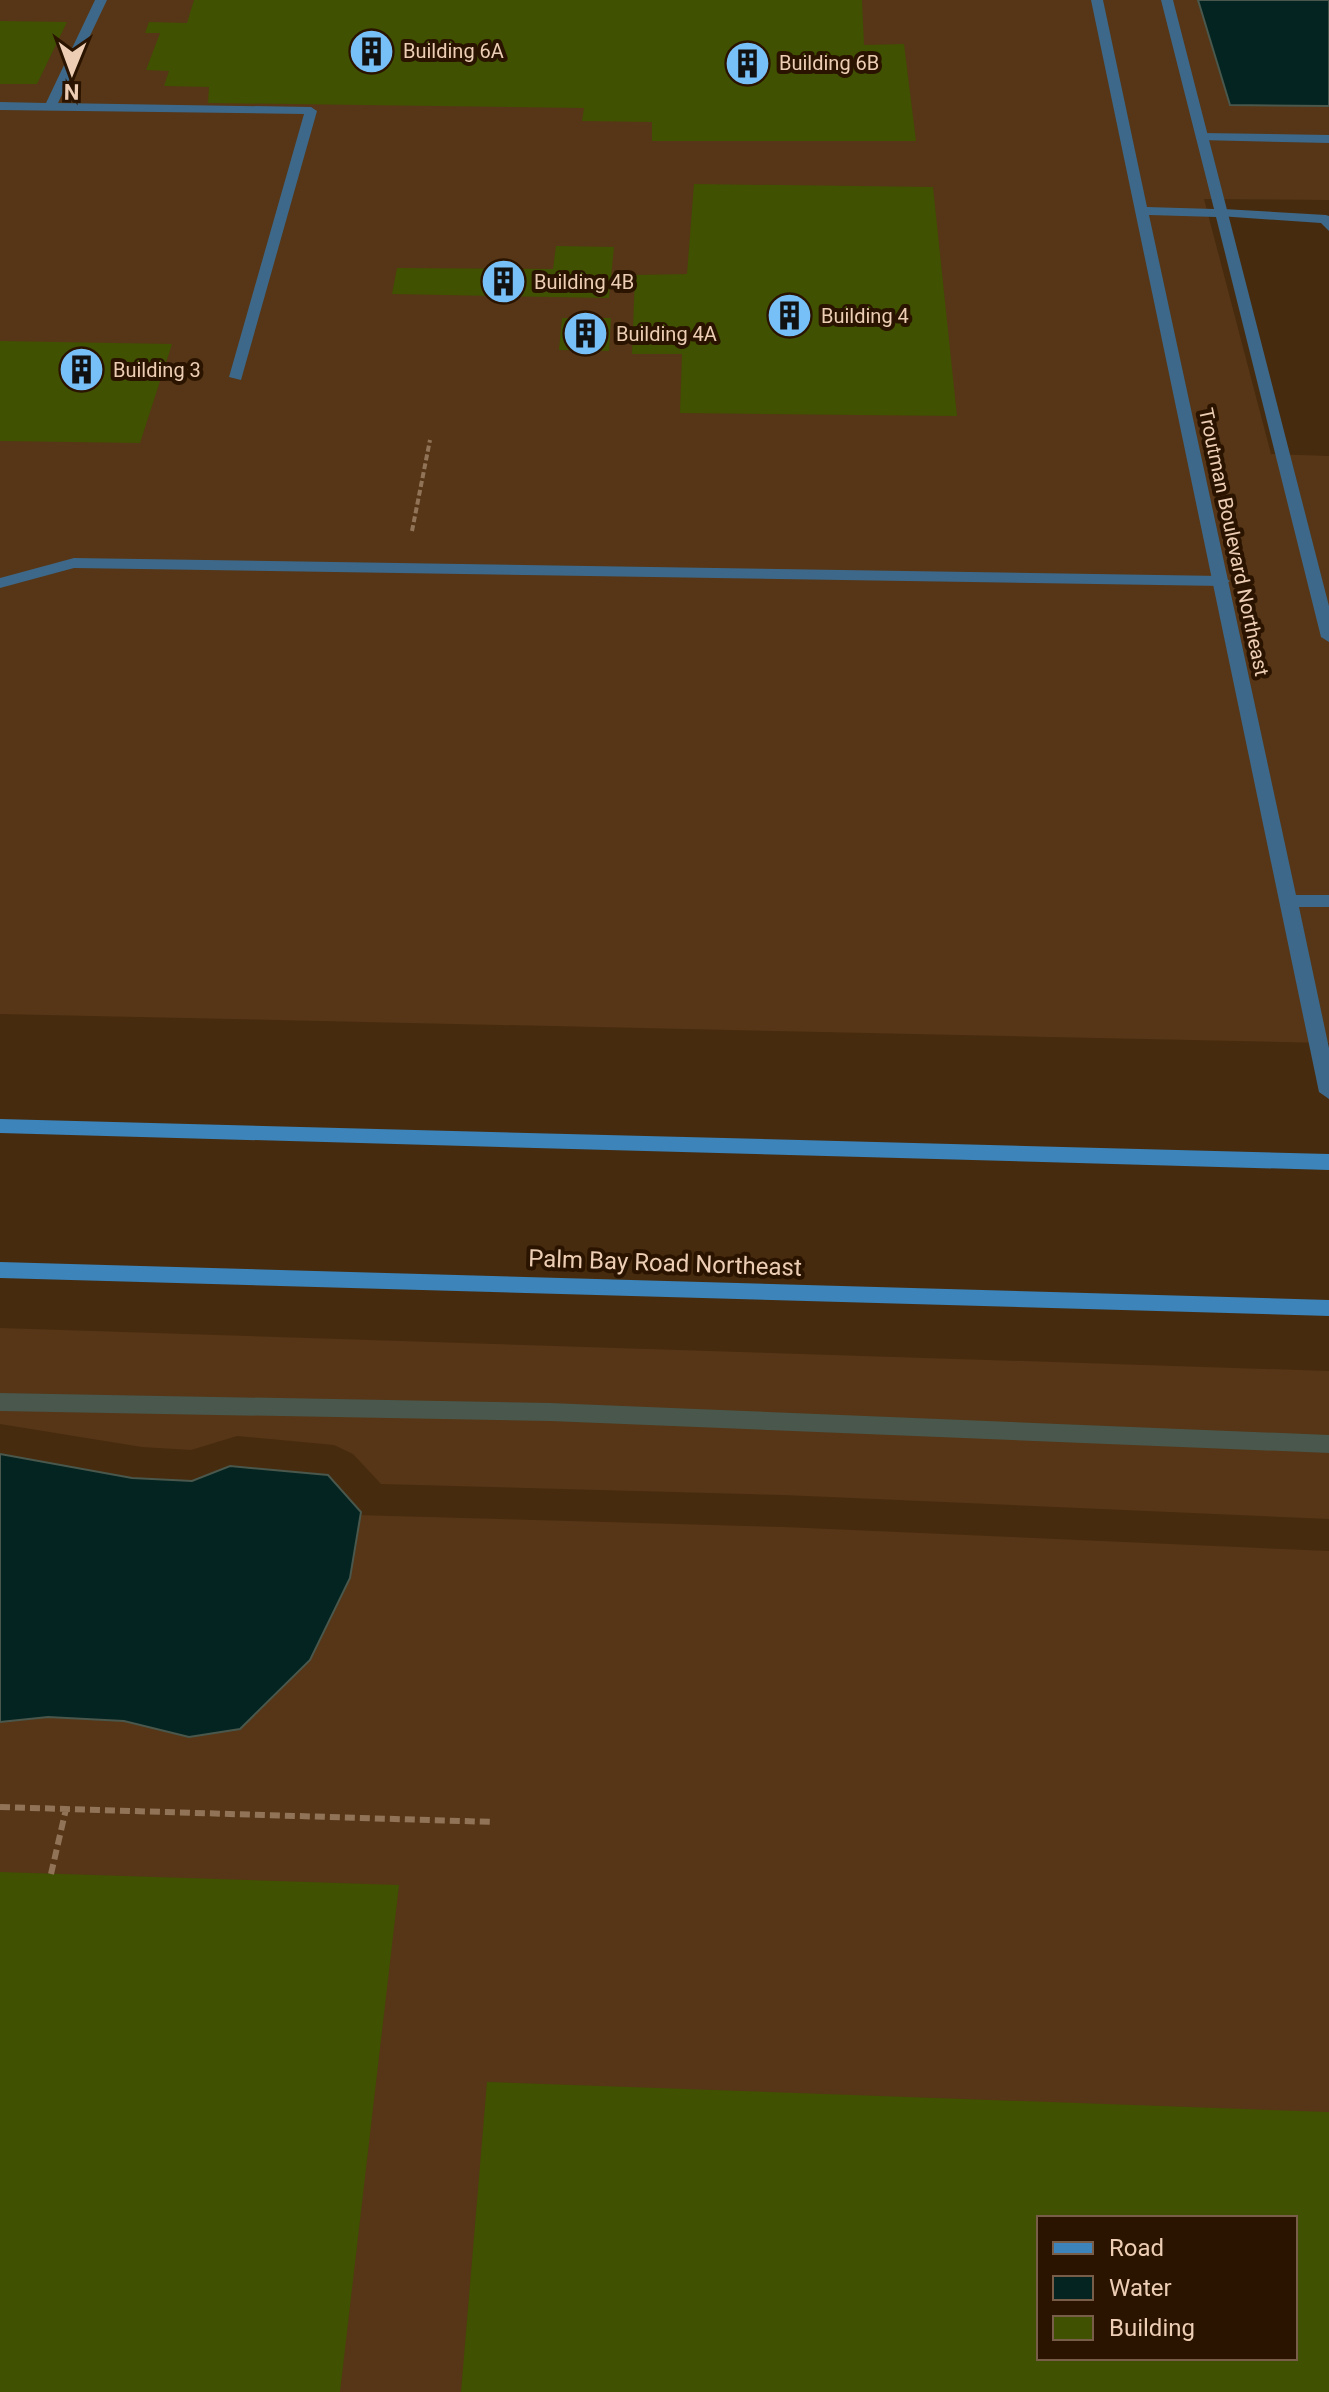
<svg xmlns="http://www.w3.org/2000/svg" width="1329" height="2392" font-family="Roboto,sans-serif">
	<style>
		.built { fill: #563616; fill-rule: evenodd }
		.water { fill: #032420; stroke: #49574c; stroke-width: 2 }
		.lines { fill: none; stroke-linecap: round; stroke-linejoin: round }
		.stream { fill: #49574c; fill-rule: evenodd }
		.building { fill: #405102; fill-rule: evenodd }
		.path-far1 { stroke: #917458; stroke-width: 4; stroke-dasharray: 6 3; stroke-linecap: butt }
		.path { stroke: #917458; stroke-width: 6; stroke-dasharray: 10 5; stroke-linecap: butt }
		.service { fill: #3d6889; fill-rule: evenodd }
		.minor { fill: #3d6889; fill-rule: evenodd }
		.secondary { fill: #3c84b9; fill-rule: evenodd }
		.labels { text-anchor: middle; stroke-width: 8; stroke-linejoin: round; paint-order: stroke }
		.far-poi-label { font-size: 20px; fill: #edceb4; stroke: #2a1400; text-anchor: start }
		.far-street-label { font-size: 20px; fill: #edceb4; stroke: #2a1400 }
		.street-label { font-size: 24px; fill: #edceb4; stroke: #2a1400 }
	</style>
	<rect width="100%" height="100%" fill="#472b0e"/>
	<!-- built -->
	<path class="built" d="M0,0H1198L1230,105L1329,106V200L1204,199L1271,454L1329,456V1043L0,1014Z
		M0,1328L1329,1371V1519L784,1495L381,1484L353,1454L334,1445L237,1436L191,1450L142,1447L0,1424Z
		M0,1505L784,1527L1329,1551V2392H0ZM1039,2218H1295V2358H1039Z"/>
	<!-- water -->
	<path class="water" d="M1198,0H1329V106L1230,105Z
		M0,1454L132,1478L192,1481L230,1466L328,1475L361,1512L350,1578L310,1660L240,1729L189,1737L124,1721L48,1717L0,1722Z"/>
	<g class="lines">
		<!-- stream -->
		<path class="stream" d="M0,1393L550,1403L1329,1435V1453L550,1421L0,1411Z"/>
	</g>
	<!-- building -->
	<path class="building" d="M194,0H862L864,45L904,44L916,141H652V122L582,121L584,108L208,103L209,87L164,86L169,71L146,70L160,33H145L149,22L187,23Z
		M0,21L67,22L37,84H0Z
		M694,184L933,187L957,416L680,413L682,354H632L635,275L687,274Z
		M556,246L614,247L609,298L392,294L397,268L553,269Z
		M562,318H611L609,351L559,350Z
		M0,341L172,344L140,443L0,441Z
		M0,1872L399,1885L340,2392H0Z
		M487,2082L1329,2112V2392H461ZM1039,2218H1295V2358H1039Z"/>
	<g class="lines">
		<!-- path-far1 -->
		<path class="path-far1" d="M412,531L430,440"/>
		<!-- path -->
		<path class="path" d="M0,1807L494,1822
			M51,1874L66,1809"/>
		<!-- service -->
		<path class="service" d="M95,0H107L58,103L311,107L317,111L241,380L229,377L304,114L0,110V102L46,103Z
			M1203,133L1329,135V143L1199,140L1197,137Z
			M1223,209L1326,215L1329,216V231L1321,223L1219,216V210Z
			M74,558L1222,576L1230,581L1222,586L74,568L0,588V578Z"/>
		<!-- minor -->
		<path class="minor" d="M1091,0H1103L1147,207L1214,209L1161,0H1173L1329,606V642L1321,637L1216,217L1149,215L1296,895H1329V907H1299L1329,1048V1099L1319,1092Z"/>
		<!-- secondary -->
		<path class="secondary" d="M0,1119L1329,1154V1170L0,1133Z
			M0,1262L1329,1300V1316L0,1278Z"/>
	</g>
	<!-- icons -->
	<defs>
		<symbol id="building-disc" viewBox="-11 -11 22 22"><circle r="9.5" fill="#77bff7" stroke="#2a1400"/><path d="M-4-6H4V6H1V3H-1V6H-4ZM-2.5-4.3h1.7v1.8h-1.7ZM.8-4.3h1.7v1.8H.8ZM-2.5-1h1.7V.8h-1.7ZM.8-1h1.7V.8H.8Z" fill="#111"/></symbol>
	</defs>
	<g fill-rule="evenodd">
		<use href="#building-disc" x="346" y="26" width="51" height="51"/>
		<use href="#building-disc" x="722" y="38" width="51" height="51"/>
		<use href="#building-disc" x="478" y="256" width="51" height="51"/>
		<use href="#building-disc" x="764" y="290" width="51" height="51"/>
		<use href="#building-disc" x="560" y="308" width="51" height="51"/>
		<use href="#building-disc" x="56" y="344" width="51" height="51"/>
	</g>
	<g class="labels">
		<!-- far-poi labels -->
		<g class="far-poi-label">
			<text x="403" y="58">Building 6A</text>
			<text x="779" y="70">Building 6B</text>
			<text x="534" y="289">Building 4B</text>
			<text x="821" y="323">Building 4</text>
			<text x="616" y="341">Building 4A</text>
			<text x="113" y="377">Building 3</text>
		</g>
		<!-- far-street labels -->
		<g class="far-street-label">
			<text transform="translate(1234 542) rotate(78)" y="7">Troutman Boulevard Northeast</text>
		</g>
		<!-- street labels -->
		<g class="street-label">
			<text transform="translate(665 1263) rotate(2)" y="8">Palm Bay Road Northeast</text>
		</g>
	</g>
	<!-- legend -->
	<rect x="1037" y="2216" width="260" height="144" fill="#2a1400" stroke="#785e48" stroke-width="2"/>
	<rect x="1053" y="2242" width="40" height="12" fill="#3c84b9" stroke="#785e48" stroke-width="2"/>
	<text x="1109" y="2256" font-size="24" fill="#edceb4">Road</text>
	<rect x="1053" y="2276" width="40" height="24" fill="#032420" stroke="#785e48" stroke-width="2"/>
	<text x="1109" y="2296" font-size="24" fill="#edceb4">Water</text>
	<rect x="1053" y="2316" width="40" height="24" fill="#405102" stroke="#785e48" stroke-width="2"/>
	<text x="1109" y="2336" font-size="24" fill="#edceb4">Building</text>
	<!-- north arrow -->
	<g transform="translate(72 72) rotate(181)" stroke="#2a1400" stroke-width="6" paint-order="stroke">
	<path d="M0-6L14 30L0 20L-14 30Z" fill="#edceb4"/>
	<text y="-12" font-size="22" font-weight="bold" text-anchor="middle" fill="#edceb4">N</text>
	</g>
</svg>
